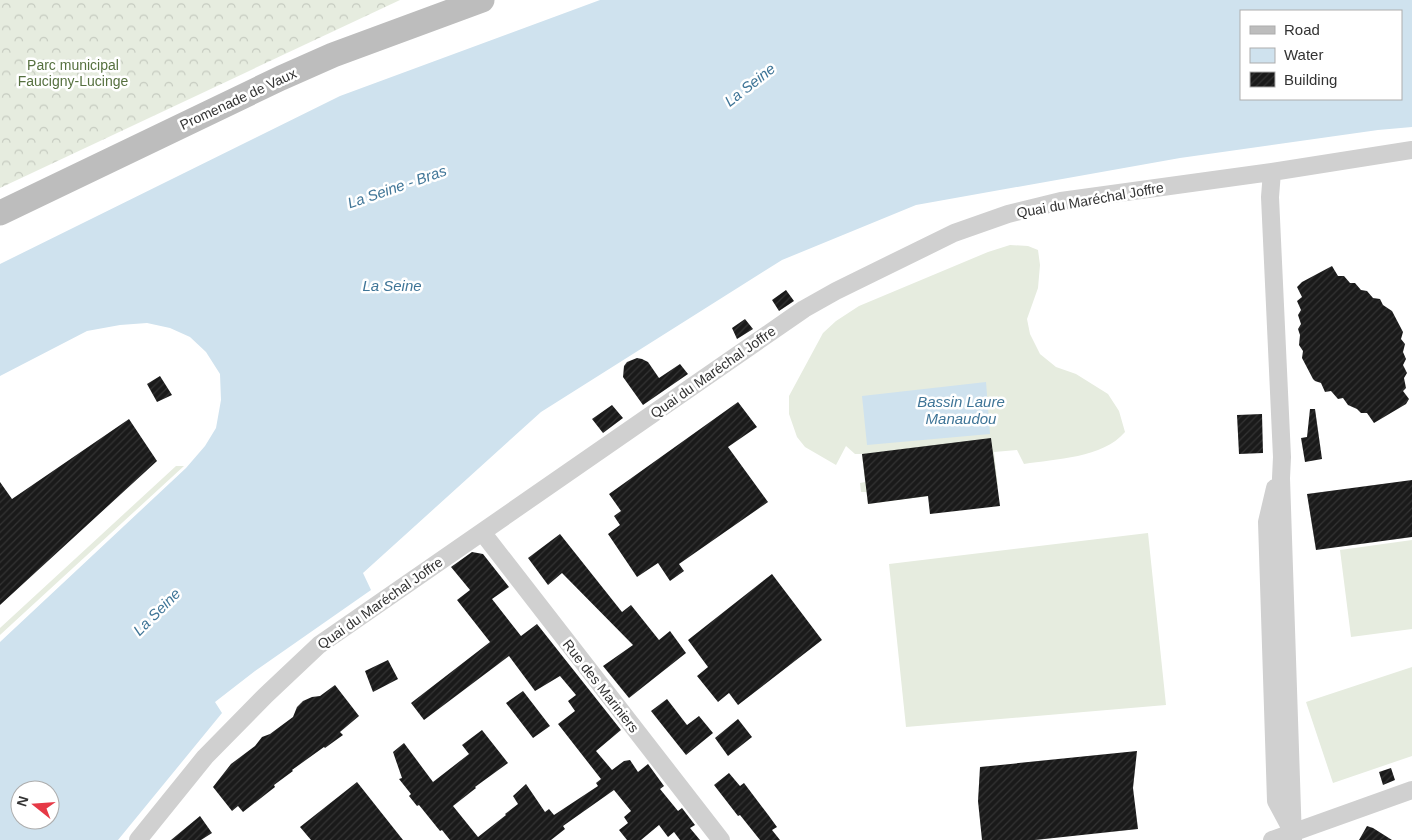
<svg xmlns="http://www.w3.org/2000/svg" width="1412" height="840" font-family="Arial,sans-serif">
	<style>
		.grass { fill: #e6ecdf }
		.forest { fill: url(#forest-crowns) }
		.water { fill: #cfe2ee; fill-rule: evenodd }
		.building { fill: url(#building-hatch) }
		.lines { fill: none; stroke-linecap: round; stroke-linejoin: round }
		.minor { stroke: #d0d0d0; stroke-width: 18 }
		.secondary { stroke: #bdbdbd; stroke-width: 25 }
		.labels { text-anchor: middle; stroke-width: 5; stroke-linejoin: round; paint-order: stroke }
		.park-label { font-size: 14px; fill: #56703f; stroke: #fff }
		.street-label { font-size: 14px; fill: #333; stroke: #fff }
		.water-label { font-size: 15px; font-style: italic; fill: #3f7597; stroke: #fff }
	</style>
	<defs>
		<pattern id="forest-crowns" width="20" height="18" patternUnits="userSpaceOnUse" patternTransform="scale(1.25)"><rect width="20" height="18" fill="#e6ecdf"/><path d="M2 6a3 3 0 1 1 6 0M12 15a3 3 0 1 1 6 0" fill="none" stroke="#c6cbc0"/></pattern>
		<pattern id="building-hatch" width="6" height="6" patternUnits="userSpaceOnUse" patternTransform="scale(1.25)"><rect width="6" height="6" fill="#1a1a1a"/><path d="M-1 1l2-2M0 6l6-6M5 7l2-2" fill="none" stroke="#333"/></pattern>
	</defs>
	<rect width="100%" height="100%" fill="#fff"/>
	<!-- grass -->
	<path class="grass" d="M1010,245L1028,246L1038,250L1040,265L1038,288L1027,319L1030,334L1040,354L1056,367L1076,374L1108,394L1119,411L1125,432C1103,458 1055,459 1024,464L1017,450L994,452L998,487L868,504L867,492H861L860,483L865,482L862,454H855L846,446L836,465L805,447L797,437L789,414V396L823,333L836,321L859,306L988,252Z
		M176,466H184L0,635V628Z
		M1148,533L1166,705L906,727L889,564Z
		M1412,540V629L1351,637L1340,550Z
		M1412,667V756L1333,783L1306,702Z"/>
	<!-- forest -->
	<path class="forest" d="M0,0H400L0,188Z"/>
	<!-- water -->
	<path class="water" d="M600,0H1412V127L1378,130L1180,158L916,205L782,260L541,412L363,573L371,590L255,671L215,702L222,713L118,840H0V642L186,468L205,446L216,428L221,400L220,374L206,352L190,337L170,328L147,323L120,325L87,331L0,376V264L340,96ZM1401,11V99H1241V11ZM20,790H50V820H20Z
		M986,382L990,434L867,445L862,396Z"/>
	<!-- building -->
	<path class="building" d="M1332,266L1338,276H1344L1350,283H1355L1361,290L1367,291L1373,298L1380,299L1383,305L1392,311L1403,332L1401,339L1405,344L1403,352L1406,359L1403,365L1407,373L1404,378L1406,388L1403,391L1409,399L1406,404L1374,423L1367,413H1361L1357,409L1348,405L1343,398L1338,399L1331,391L1325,392L1321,383L1315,381L1313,379L1302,358L1303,351L1299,345L1300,335L1298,329L1301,324L1298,315L1301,310L1297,301L1302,297L1297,287L1302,282Z
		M786,290L794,301L779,311L772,300Z
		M745,319L753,329L737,339L732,328Z
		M637,358L642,359L648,362L659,378L680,364L688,374L643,405L623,377L624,366L627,362Z
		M160,376L172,395L157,402L147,384Z
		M738,402L757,427L728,447L768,502L679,564L684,571L670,581L658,563L637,577L608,534L620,525L614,516L621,511L609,494Z
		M612,405L623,418L603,433L592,419Z
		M1310,409H1315L1322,459L1305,462L1301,438L1307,437Z
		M1262,414L1263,453L1239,454L1237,415Z
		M129,419L157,461L0,605V482L12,499Z
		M991,438L1000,506L930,514L928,496L868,504L862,454Z
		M1412,480V537L1316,550L1307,494Z
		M560,534L622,612L631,605L659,640L670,631L686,653L629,698L603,666L633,645L562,573L548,585L528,558Z
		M472,552L483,554L509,587L492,599L521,636L537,624L621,730L596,751L612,770L624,761L630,760L638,772L648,764L664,786L660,789L678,811L682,808L695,825L690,828L700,840H680L674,832L668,837L659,825L641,840H627L619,830L628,823L624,817L631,811L614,790L563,826L565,829L551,840H450L442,830L440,831L419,805L417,806L409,796L411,794L399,779L402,778L393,752L404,743L433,782L469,754L462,745L482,730L508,763L475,787L476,788L453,806L478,837L506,815L505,814L518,804L513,796L526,784L545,812L549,809L554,815L598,786L596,783L601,779L558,724L575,711L568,701L576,695L560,676L535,691L509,656L424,720L411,703L490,642L457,600L470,590L451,567Z
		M772,574L822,640L738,705L729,693L718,702L697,676L708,667L688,640Z
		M388,660L398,679L373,692L365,671Z
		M335,685L359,716L340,732L343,735L325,748L324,747L292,770L293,771L274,785L275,787L243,812L238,806L232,811L213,787L231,764L255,746L262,737L270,734L293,717L297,707L303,701L312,697L320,696Z
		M523,691L550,726L533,738L506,703Z
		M667,699L687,725L699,716L713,733L686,755L651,711Z
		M738,719L752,737L728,756L715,738Z
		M1137,751L1133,788L1138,829L1035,840H982L978,801L980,767Z
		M1391,768L1395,780L1383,785L1379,772Z
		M729,773L740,786L744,783L769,816L777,827L772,830L780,840H760L740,815L738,816L714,785Z
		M357,782L403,840H311L300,827Z
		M200,816L212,833L201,840H171Z
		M1367,826L1373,828L1392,840H1359Z"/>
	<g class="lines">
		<!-- minor -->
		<path class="minor" d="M1272,172L1270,197L1282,457L1281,478L1293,840
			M1275,488L1267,522L1276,801L1290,827
			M482,532L721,840
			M138,840L205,757L266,695L319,645L804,309L836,291L954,233L1008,214L1061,201L1272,172L1412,150
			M1272,840L1412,790"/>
		<!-- secondary -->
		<path class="secondary" d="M0,213L281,78L333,55L482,0"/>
	</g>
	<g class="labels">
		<!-- park labels -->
		<g class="park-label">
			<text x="73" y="70">Parc municipal<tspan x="73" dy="16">Faucigny-Lucinge</tspan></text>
		</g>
		<!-- street labels -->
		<g class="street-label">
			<text transform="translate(238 99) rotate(-25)" y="5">Promenade de Vaux</text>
			<text transform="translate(1090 200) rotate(-10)" y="5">Quai du Maréchal Joffre</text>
			<text transform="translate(713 372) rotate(-35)" y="5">Quai du Maréchal Joffre</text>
			<text transform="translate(380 603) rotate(-35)" y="5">Quai du Maréchal Joffre</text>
			<text transform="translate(601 686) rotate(52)" y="5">Rue des Mariniers</text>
		</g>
		<!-- water labels -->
		<g class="water-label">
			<text transform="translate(750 85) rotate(-38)" y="5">La Seine</text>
			<text transform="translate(397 187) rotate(-19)" y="5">La Seine - Bras</text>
			<text x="392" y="291">La Seine</text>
			<text x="961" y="407">Bassin Laure<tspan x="961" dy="17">Manaudou</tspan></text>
			<text transform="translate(157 612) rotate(-45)" y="5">La Seine</text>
		</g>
	</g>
	<!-- legend -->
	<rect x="1240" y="10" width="162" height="90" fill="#ffffff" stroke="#adadad"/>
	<rect x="1250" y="26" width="25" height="8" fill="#bdbdbd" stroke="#adadad"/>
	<text x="1284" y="35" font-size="15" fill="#333333">Road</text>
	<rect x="1250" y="48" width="25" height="15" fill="#cfe2ee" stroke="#adadad"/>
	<text x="1284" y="60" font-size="15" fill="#333333">Water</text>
	<rect x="1250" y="72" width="25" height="15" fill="url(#building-hatch)" stroke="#adadad"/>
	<text x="1284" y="85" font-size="15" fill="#333333">Building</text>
	<!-- north arrow -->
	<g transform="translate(35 805) rotate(287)"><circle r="24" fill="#ffffff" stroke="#adadad"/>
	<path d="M0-4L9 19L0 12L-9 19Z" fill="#e63946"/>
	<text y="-8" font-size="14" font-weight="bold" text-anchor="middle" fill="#333333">N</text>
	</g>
</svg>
